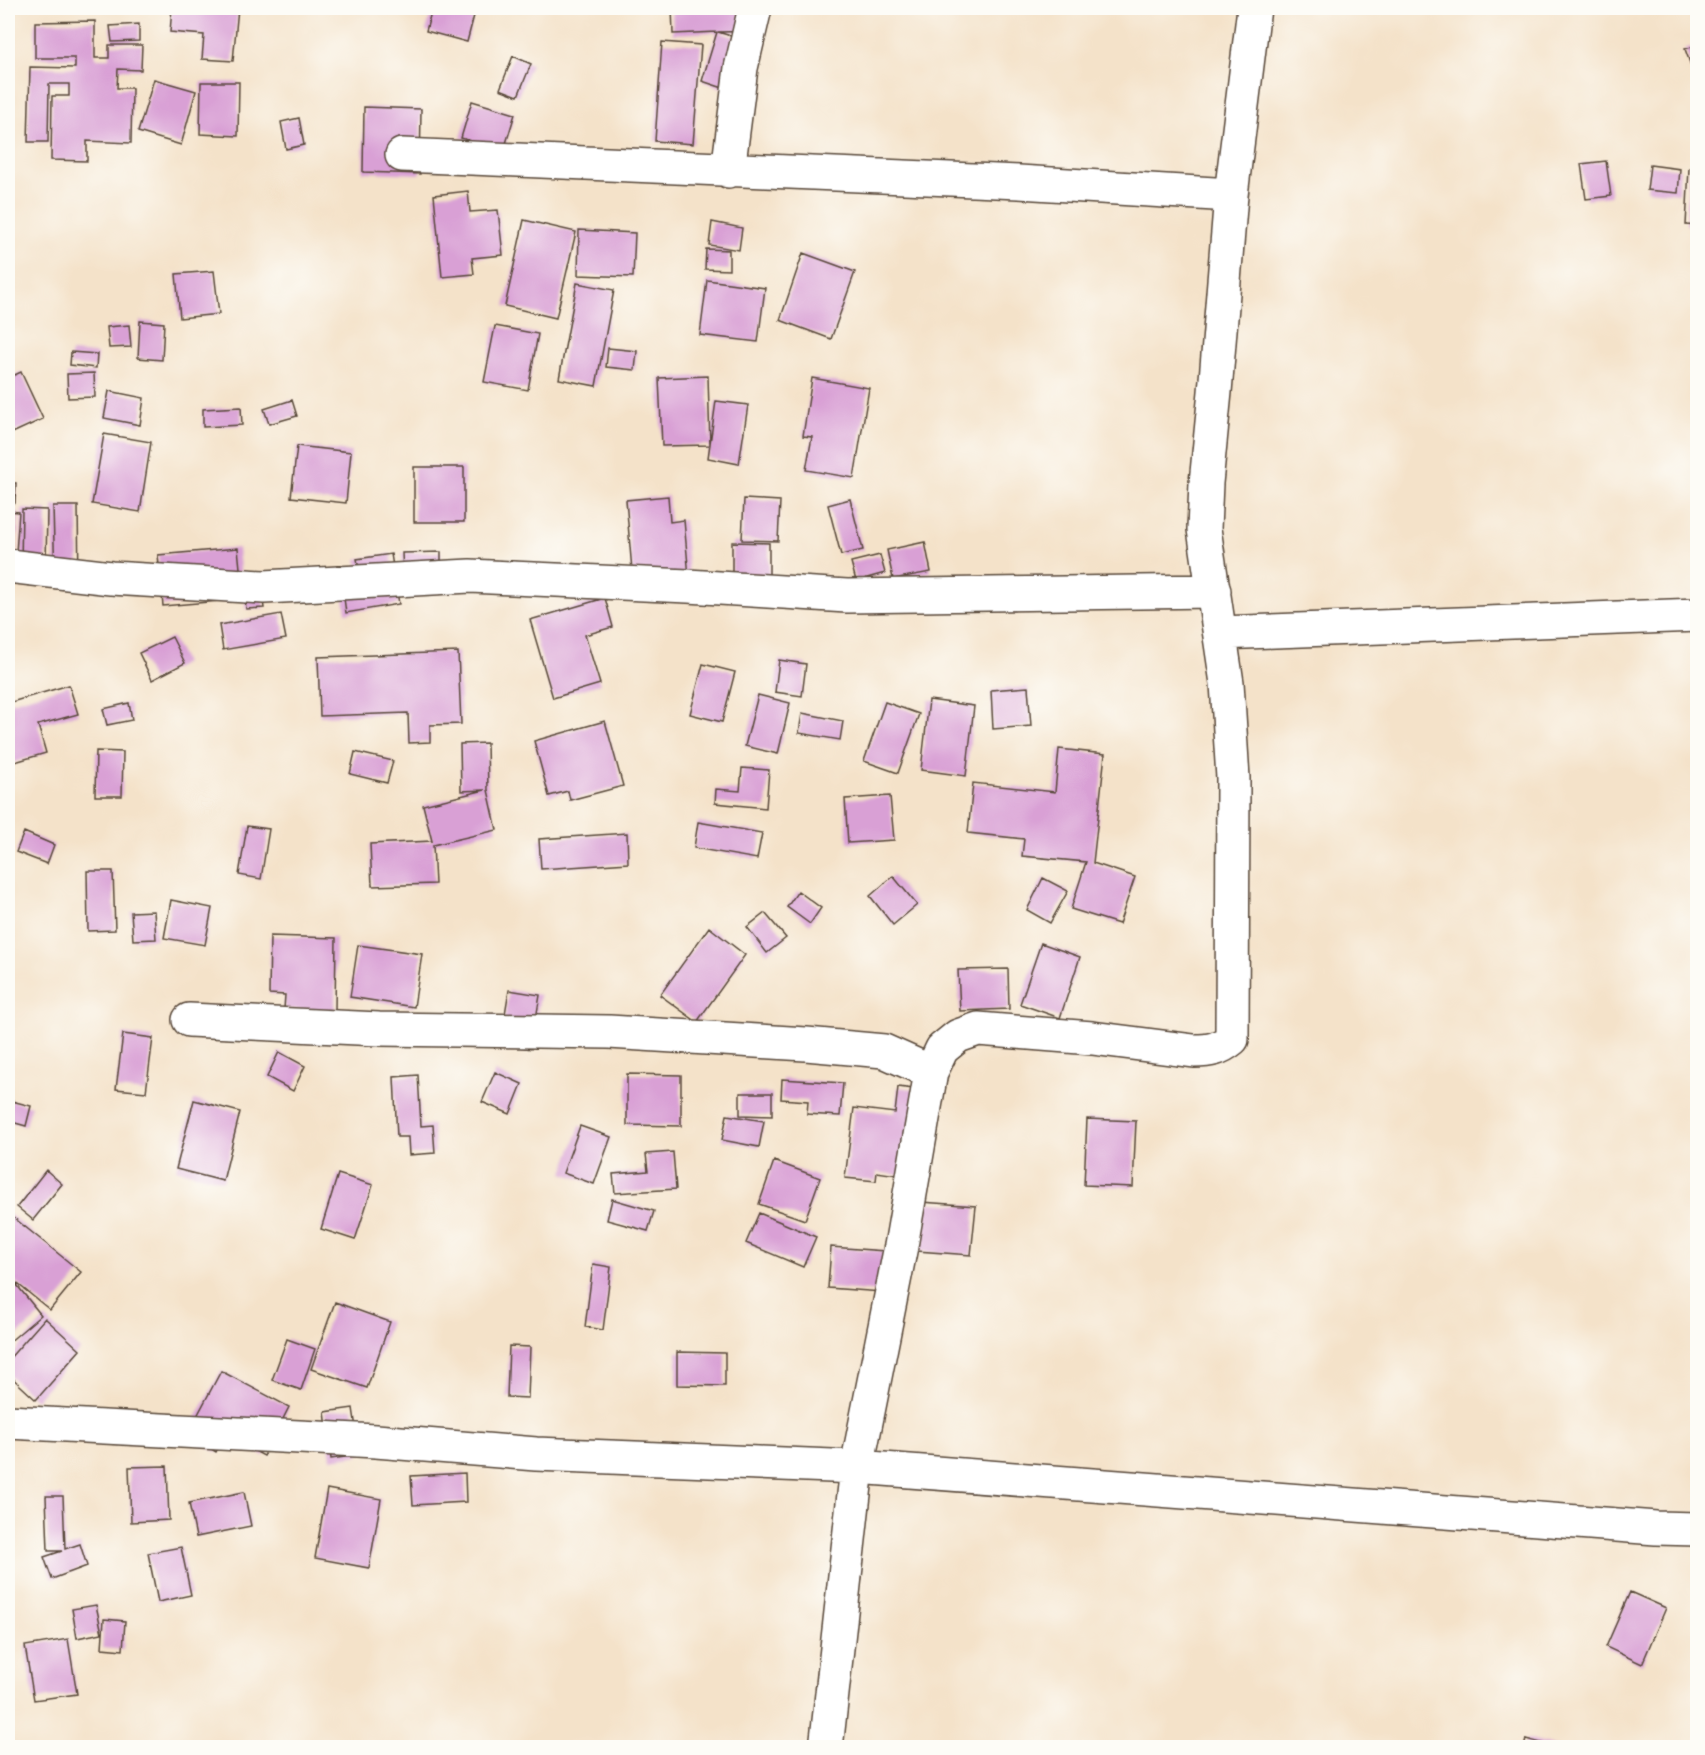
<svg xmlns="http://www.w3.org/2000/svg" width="1705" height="1755" font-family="'Shantell Sans',sans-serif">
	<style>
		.building { fill: #d9a0d5 }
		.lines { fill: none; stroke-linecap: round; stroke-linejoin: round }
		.minor-casing { stroke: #574638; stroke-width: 36 }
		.minor { stroke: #fff; stroke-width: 33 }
	</style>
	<rect width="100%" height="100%" fill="#fdfcf7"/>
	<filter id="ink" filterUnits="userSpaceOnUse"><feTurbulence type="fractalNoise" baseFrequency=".0167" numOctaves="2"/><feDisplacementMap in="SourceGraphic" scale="12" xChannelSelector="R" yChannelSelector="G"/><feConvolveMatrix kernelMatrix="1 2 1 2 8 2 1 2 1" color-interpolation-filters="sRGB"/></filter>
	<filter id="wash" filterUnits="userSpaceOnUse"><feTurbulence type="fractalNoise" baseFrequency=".008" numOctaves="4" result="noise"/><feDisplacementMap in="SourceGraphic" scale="24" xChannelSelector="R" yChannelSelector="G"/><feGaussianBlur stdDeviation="1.35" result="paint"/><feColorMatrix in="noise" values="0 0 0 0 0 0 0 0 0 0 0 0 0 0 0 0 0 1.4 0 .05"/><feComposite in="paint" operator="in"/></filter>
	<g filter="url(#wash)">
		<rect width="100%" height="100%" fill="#f4e2c9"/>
		<g id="blocks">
			<!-- building -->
			<path class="building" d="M172,8H238L233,61L202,59L204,35L170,32Z
				M432,8H476L467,42L426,31Z
				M672,8H745L766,31L718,32L757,44L741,94L702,81L717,32L673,34Z
				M95,21V58H109V45H142L141,70L118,69L117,88H132L131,143L87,141V161L51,160L52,96H69V84H49L48,142H28L30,67L75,68V58H35V22Z
				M139,24V41L112,42L110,26Z
				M662,42L701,45L693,144L655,141Z
				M1698,45V76L1695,77L1685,49Z
				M513,56L531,64L518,96L500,89Z
				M154,79L196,91L181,145L138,132Z
				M201,82H239L238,136L200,134Z
				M472,101L515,114L504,150L461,138Z
				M364,107L421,109L420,174L363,172Z
				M299,118L304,145L286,149L281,122Z
				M1606,161L1611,196L1586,199L1581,164Z
				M1650,165L1680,169L1678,193L1647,190Z
				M1689,168L1698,169V226L1686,225Z
				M468,191L470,212L498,210L503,255L472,258L474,274L442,277L434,195Z
				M524,220L576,232L556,318L505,306Z
				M712,222L742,228L739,250L709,245Z
				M579,230L635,233L633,277L578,275Z
				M706,249L729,250V270L705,269Z
				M803,253L855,272L831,339L780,320Z
				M214,271L219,314L180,318L176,274Z
				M707,280L765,288L758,342L700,335Z
				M577,283L614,290L596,386L559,379Z
				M140,321L164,323L162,360L138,358Z
				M129,325L131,347L109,348L107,327Z
				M495,326L538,334L528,390L484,382Z
				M608,348L637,351L635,370L606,367Z
				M71,352L97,354L96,368L70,365Z
				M21,372L43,419L8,435V378Z
				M94,373L95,397L68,398L67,374Z
				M708,376L710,445L662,446L659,378Z
				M812,378L869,388L854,478L806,470L812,437L803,436Z
				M109,391L144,398L140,425L104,418Z
				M292,400L297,416L269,424L264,409Z
				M716,401L748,405L739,464L708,458Z
				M241,407L242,425L203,427V409Z
				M104,434L151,442L140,512L92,504Z
				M297,446L351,452L346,503L291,497Z
				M414,467H464V522H414Z
				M8,483H16L15,503H8Z
				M668,496L670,522L684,520L689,577L633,582L626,500Z
				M744,499L780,501L778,541L742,540Z
				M850,499L863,550L841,555L828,505Z
				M53,506H78L79,582H55Z
				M22,509L47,510L46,565L21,564Z
				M8,511L19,512L15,566H8Z
				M732,542L769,543V596L732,595Z
				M925,542L931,572L893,579L887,550Z
				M238,548L243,599L163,606L158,555Z
				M441,552V572L403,573L402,553Z
				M391,554L399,604L346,613L342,583L361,579L357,559Z
				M880,555L885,573L856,581L851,562Z
				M261,585L264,608L246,609L244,587Z
				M605,598L613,627L585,635L600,684L553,698L530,620Z
				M281,614L286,639L223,650L219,625Z
				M172,637L185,663L152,680L139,653Z
				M458,652L461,724L430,725V742L409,743L408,713L320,716L318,657Z
				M779,660L806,664L802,696L775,692Z
				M703,664L735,672L722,722L690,714Z
				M69,685L78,714L38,725L46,753L8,764V703Z
				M1028,687L1031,726L993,729L991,690Z
				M758,695L790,703L778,754L745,746Z
				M929,700L974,706L966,776L921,770Z
				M885,702L919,714L898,773L864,761Z
				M129,703L132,720L107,725L103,709Z
				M802,713L843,721L840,740L799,733Z
				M605,721L623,786L570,800L568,791L549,796L534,741Z
				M487,743L488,790L497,830L433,845L435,884L372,886L370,844L432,841L423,805L485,790L461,791L460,744Z
				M1059,749L1105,754L1093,863L1135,877L1119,924L1071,909L1086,862L1022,856L1024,839L968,833L973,783L1055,792Z
				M96,751L123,752L122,796H95Z
				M355,752L393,761L387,783L350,774Z
				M742,768L769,770L766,808L715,803L716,789L740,791Z
				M890,796L894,840L848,843L845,799Z
				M698,822L762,833L757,859L694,848Z
				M247,826L269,829L261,879L239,875Z
				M24,832L54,845L47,864L16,852Z
				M627,833L628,863L541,869L539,839Z
				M87,871H113L115,930L88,931Z
				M893,876L917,905L893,925L870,896Z
				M1043,878L1068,891L1050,923L1027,910Z
				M798,891L821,908L810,924L787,907Z
				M171,900L212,908L205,945L164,938Z
				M154,911L156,939L133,940L131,912Z
				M765,913L786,938L767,953L747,927Z
				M709,927L745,955L697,1022L660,995Z
				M270,936L336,938L335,1011L284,1009L285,995L269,994Z
				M1041,943L1080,957L1060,1018L1020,1004Z
				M358,945L422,954L414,1007L350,997Z
				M1008,969L1009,1009L960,1011L958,970Z
				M509,990L540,995L531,1049L500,1044Z
				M123,1034L153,1038L146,1092L116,1089Z
				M279,1052L305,1066L293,1091L267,1077Z
				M495,1072L522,1084L510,1114L482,1102Z
				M627,1074L681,1075V1126L627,1125Z
				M418,1075L421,1126L433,1125L435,1153L409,1155L408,1137H397L394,1077Z
				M782,1079L843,1083L840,1116L807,1114L808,1101L781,1099Z
				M898,1087L922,1090L911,1177L877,1172L876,1181L845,1178L854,1108L895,1113Z
				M740,1093H772V1116L740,1115Z
				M8,1100L31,1106L26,1126L8,1121Z
				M194,1100L240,1112L223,1181L176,1169Z
				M727,1115L764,1121L759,1147L722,1140Z
				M1087,1119L1136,1121L1133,1187L1084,1185Z
				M580,1126L611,1137L594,1184L563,1173Z
				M673,1152L676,1189L615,1193L613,1174L648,1171L646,1154Z
				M774,1161L820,1178L805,1220L759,1204Z
				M46,1170L62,1184L33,1220L17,1207Z
				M338,1174L373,1185L355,1240L321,1229Z
				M612,1199L654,1211L648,1231L607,1220Z
				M921,1202L976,1206L971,1255L917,1251Z
				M8,1213L81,1272L50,1310L8,1276Z
				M759,1213L816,1237L803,1267L746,1243Z
				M831,1247L885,1251L882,1292L828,1288Z
				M593,1264L611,1267L603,1330L585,1327Z
				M16,1284L41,1315L8,1343V1291Z
				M335,1302L390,1322L367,1388L311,1369Z
				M45,1318L80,1350L36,1400L8,1374V1360Z
				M287,1339L315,1349L301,1390L272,1380Z
				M509,1346L530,1347L528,1398L507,1397Z
				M677,1352L725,1353V1386L677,1385Z
				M221,1371L289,1407L264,1456L225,1436L216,1452L187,1435Z
				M353,1408L360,1455L331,1459L325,1412Z
				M167,1466L169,1520L131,1522L129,1467Z
				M465,1473L466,1502L413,1505L411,1476Z
				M327,1489L381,1499L369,1568L315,1558Z
				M244,1492L251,1526L196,1537L189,1503Z
				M46,1496H63L65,1549L80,1544L87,1566L52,1579L44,1557L62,1551H48Z
				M181,1547L191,1595L158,1602L148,1553Z
				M1630,1592L1666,1608L1642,1664L1606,1647Z
				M96,1605L102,1633L77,1638L72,1609Z
				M104,1619L125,1621L123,1650L102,1648Z
				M68,1639L77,1694L34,1700L25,1646Z
				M1526,1739L1556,1747V1748H1524Z
				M1462,1740L1474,1748H1457Z"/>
		</g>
	</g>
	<g filter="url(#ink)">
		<use href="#blocks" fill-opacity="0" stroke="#574638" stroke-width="1.5"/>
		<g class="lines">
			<defs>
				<path id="minor" d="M402,155L1019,182L1231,195
					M728,171L741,68L755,8
					M8,566L111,578L264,587L470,576L688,586L847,596L1214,591
					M1220,633L1698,615
					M189,1020L379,1029L609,1032L806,1044L884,1051L931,1072
					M8,1422L376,1441L536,1454L857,1467L1656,1528L1698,1529
					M826,1748L857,1467L901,1246L931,1072L942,1049L958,1036L978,1029L1092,1038L1194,1051C1210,1051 1220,1049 1232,1039L1233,778L1227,683L1204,529L1206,483L1215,392L1231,195L1254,8"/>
			</defs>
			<!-- minor casing -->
			<use href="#minor" class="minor-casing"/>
			<!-- minor -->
			<use href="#minor" class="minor"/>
		</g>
	</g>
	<!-- margin -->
	<rect width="1705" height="1755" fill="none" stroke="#fdfcf7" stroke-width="30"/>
</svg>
